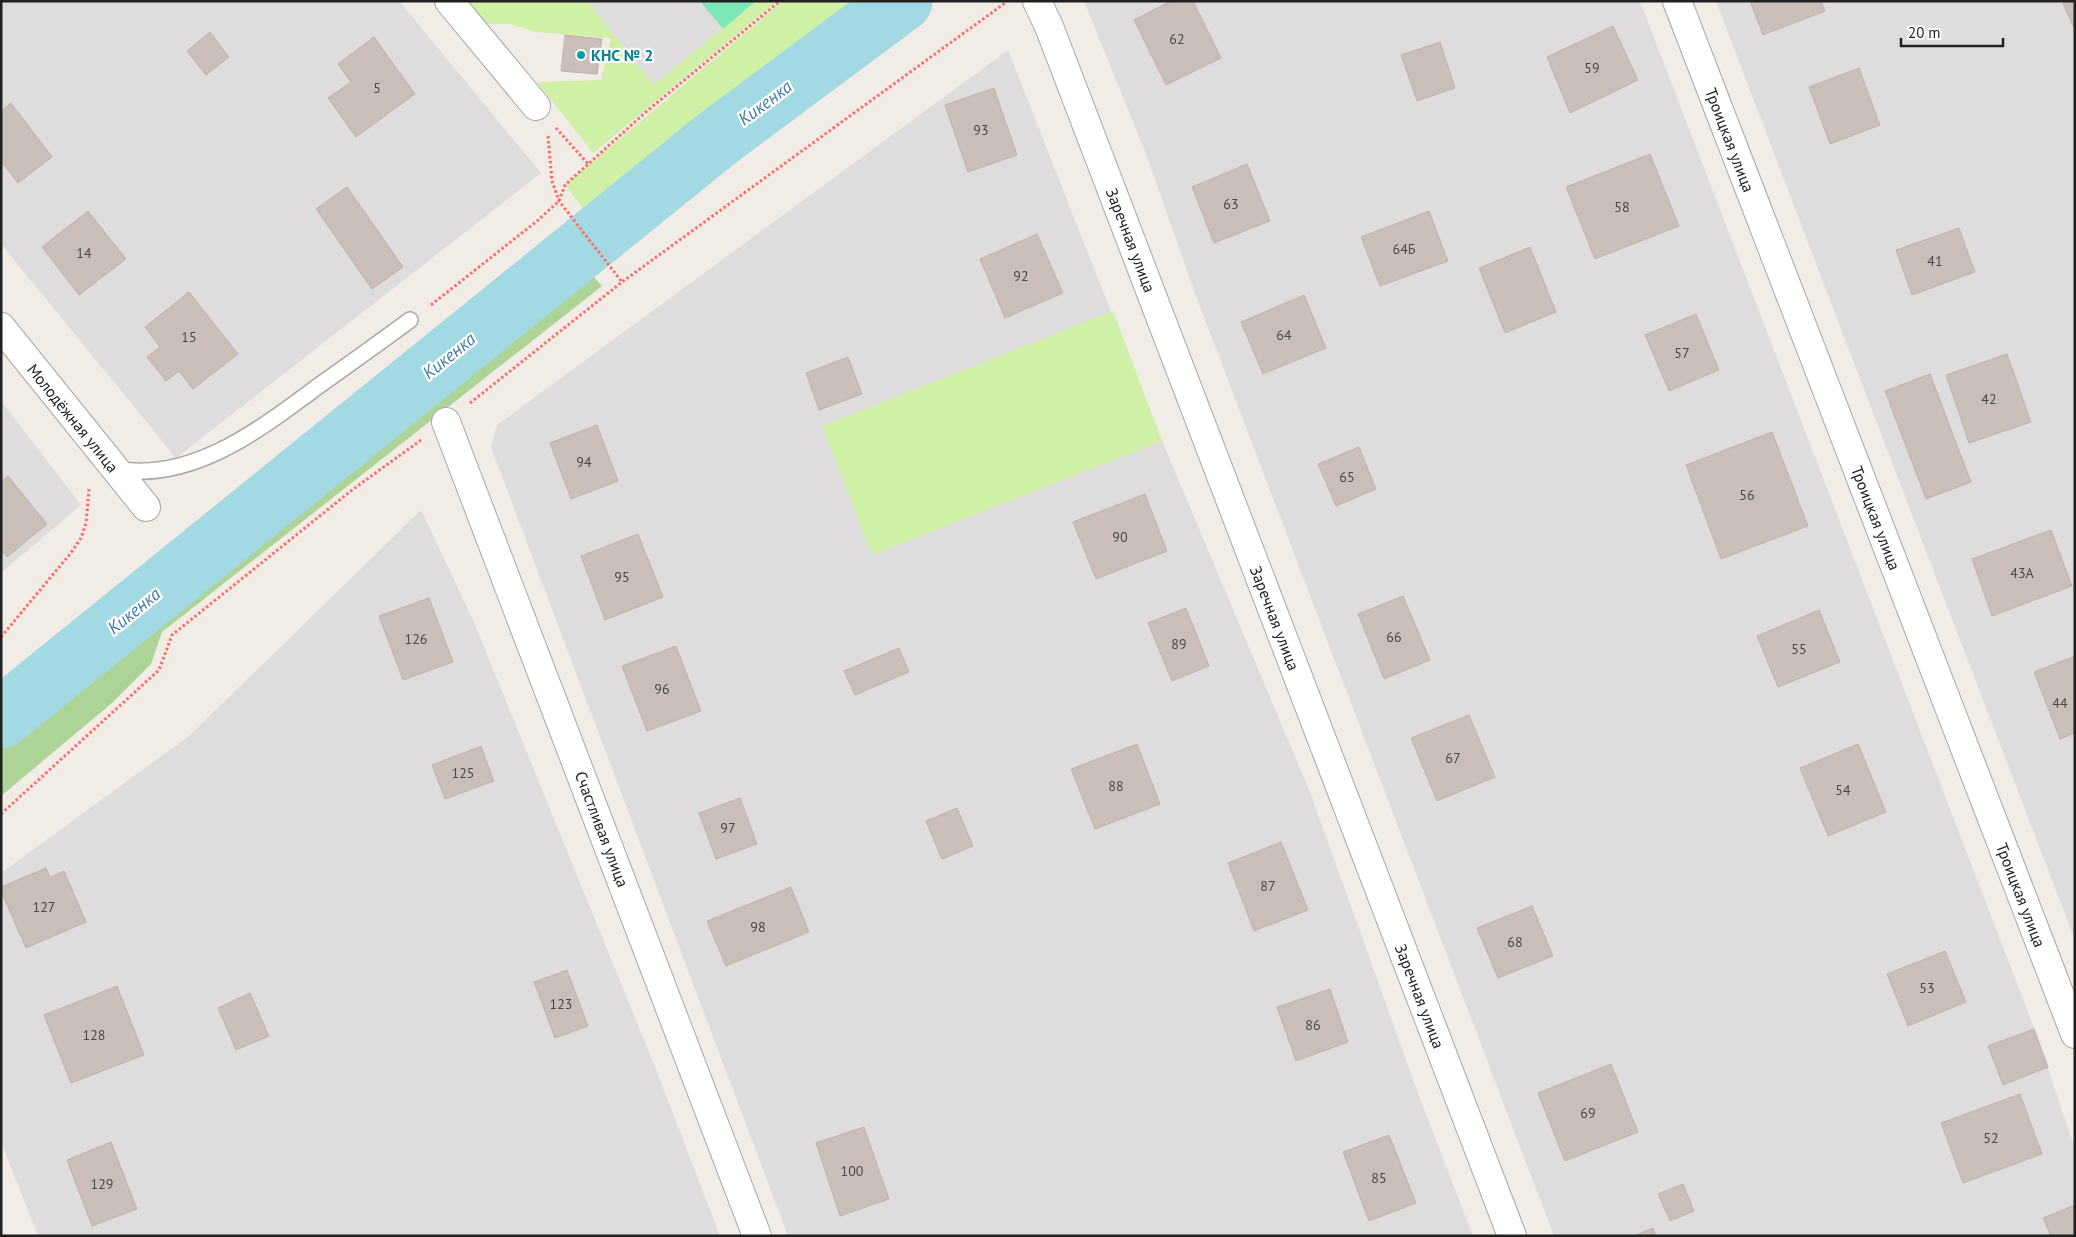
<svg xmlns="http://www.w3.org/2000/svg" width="2076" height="1237" font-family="'PT Sans',sans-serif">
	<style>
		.residential { fill: #dedcdd }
		.grass { fill: #d0efa7 }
		.forest { fill: #add496 }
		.wetland { fill: #c1e1cf }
		.pitch { fill: #7de7b6 }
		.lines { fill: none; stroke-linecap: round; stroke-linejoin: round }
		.river { stroke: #a2d9e2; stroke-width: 61 }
		.building { fill: #c9beb8; stroke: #c4b1a6 }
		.service-casing { stroke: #a7a7a7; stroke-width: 18 }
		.minor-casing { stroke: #a7a7a7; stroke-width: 30 }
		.path { stroke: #ff6c68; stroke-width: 3; stroke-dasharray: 2.5 2.5; stroke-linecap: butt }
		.service { stroke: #fff; stroke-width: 15 }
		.minor { stroke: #fff; stroke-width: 28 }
		.culture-dot { fill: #0f9aa8; stroke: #fff; stroke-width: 2 }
		.labels { text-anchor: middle; stroke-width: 4.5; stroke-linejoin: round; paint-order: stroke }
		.number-label { font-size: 14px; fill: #4a4846 }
		.culture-label { font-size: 16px; font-weight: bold; fill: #0d838f; stroke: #fff; text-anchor: start }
		.street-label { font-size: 16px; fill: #202020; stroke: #fff }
		.water-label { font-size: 18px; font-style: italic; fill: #3e7ba7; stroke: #fff }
	</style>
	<rect width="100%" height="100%" fill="#f1ece5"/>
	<!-- residential -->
	<path class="residential" d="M1,1H399L541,173L176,458L1,244Z
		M587,1H756L654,85Z
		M1084,1H1640L2036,1033L2075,1149V1236H1554L1196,296L1146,154Z
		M1716,1H2075V940L1857,371Z
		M1008,50L1162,441L1310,792L1420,1099L1473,1236H788L491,447L497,425Z
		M1,401L81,505L1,573Z
		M421,510L473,620L655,1067L720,1236H38L1,1142V873L189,736Z"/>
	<!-- grass -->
	<path class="grass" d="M466,1H587L654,85L755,1H777L593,153L537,82L601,80L611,38L535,32L511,24H485Z
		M783,1H889L597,227L565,185Z
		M1113,311L1162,441L872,555L822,426Z"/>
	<!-- forest -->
	<path class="forest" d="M581,263L602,286L162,632L151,664L112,703L1,796V738L136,622Z"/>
	<!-- wetland -->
	<path class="wetland" d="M583,243L590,247L610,244L581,263L526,307L1,733V710L191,560L479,324Z"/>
	<!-- pitch -->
	<path class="pitch" d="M700,1H756L723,29Z"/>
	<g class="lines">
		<!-- river -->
		<path class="river" d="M1,718L718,138L902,1"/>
	</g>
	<!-- building -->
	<path class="building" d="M1171,1H1193L1221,58L1166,85L1134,20Z
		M1750,1H1821L1825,11L1763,35Z
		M2062,1H2075V27L2074,28Z
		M1613,26L1638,80L1570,113L1547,57Z
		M210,32L229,57L206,75L187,51Z
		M565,35L602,39L597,74L561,71Z
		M374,37L415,94L356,137L328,98L351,82L338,64Z
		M1440,42L1455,88L1417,101L1401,55Z
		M1859,68L1880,125L1830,144L1809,87Z
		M994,88L1017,155L968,172L945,105Z
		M11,103L52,157L18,183L1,161V111Z
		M1650,154L1679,226L1595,259L1566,187Z
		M1247,164L1270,221L1214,243L1192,187Z
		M347,187L403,267L372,289L316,209Z
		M88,211L126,259L79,295L42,247Z
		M1429,211L1448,261L1380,286L1361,237Z
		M1959,228L1975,272L1912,295L1896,250Z
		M1037,234L1063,293L1005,318L980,259Z
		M1530,247L1556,312L1505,333L1479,268Z
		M189,292L238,354L193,389L179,371L166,381L147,357L160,347L145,327Z
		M1304,295L1326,348L1263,374L1241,322Z
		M1696,314L1719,370L1669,391L1645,335Z
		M2007,354L2031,422L1969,443L1946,375Z
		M848,357L862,394L819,410L806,373Z
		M1930,374L1971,482L1926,499L1885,391Z
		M597,425L618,481L571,499L550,443Z
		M1772,432L1808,526L1721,559L1686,465Z
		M1359,447L1376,489L1336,506L1318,464Z
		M8,476L47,524L7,557L1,550V482Z
		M1145,494L1167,551L1096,579L1073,522Z
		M2051,530L2072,586L1992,616L1972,559Z
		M638,534L663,597L605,620L581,556Z
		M1403,596L1430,660L1384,679L1358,614Z
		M429,598L453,662L403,680L379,616Z
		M1186,608L1209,666L1172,681L1148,623Z
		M1819,610L1840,662L1778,687L1757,636Z
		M676,646L701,711L647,731L622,666Z
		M899,648L909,672L855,695L844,671Z
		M2075,656V733L2060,739L2034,672Z
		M1469,715L1495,777L1437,801L1411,738Z
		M1137,744L1160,804L1095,829L1071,769Z
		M1858,744L1886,812L1828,836L1800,768Z
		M481,746L494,781L445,799L432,765Z
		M740,798L757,844L716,859L699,813Z
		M957,808L973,846L942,859L926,821Z
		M1281,842L1308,910L1254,931L1228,863Z
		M46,868L50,877L64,871L86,922L26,948L1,891V887Z
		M791,887L809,932L726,966L707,921Z
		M1532,906L1553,956L1498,978L1477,928Z
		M1945,951L1966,1002L1908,1026L1887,974Z
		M567,970L588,1026L555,1038L534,982Z
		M117,986L144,1055L71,1083L44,1015Z
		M1330,989L1348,1042L1296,1061L1277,1007Z
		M250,993L269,1036L236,1050L218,1008Z
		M2034,1029L2048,1067L2003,1085L1988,1046Z
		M1611,1064L1638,1132L1565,1161L1538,1093Z
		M2020,1094L2042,1154L1963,1183L1941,1123Z
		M864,1127L889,1199L840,1216L816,1143Z
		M1389,1135L1416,1203L1369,1221L1343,1152Z
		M111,1142L137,1209L92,1226L67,1160Z
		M1683,1184L1694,1211L1670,1221L1658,1194Z
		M2075,1205V1236H2051L2043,1218Z
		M1653,1228L1656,1236H1634Z"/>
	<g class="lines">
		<defs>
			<path id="service" d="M115,469C191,483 259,430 317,387C348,365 379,343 410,320"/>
			<path id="minor" d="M449,1L536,106
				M1037,1L1050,29L1512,1236
				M1677,1L2075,1034
				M1,327L146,507
				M446,422L757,1236"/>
		</defs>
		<!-- service casing -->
		<use href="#service" class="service-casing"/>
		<!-- minor casing -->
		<use href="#minor" class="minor-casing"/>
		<!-- path -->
		<path class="path" d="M556,128L589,165
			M548,136L552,181L559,201L622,282
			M431,305L537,221L559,201L565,185L647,111L780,1
			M470,403L622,282L1005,3
			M1,637L70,554L81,538L86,523L89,489
			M1,814L159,670L172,635L352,490L421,440"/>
		<!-- service -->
		<use href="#service" class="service"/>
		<!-- minor -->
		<use href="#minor" class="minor"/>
	</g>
	<!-- markers -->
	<circle class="culture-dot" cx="581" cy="55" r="5"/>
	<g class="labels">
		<!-- number labels -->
		<g class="number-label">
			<text x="1177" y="44">62</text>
			<text x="1592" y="73">59</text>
			<text x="377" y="93">5</text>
			<text x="981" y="135">93</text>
			<text x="1231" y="209">63</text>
			<text x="1622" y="212">58</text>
			<text x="1404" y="254">64Б</text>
			<text x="84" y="258">14</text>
			<text x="1935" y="266">41</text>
			<text x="1021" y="281">92</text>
			<text x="1284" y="340">64</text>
			<text x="189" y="342">15</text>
			<text x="1682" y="358">57</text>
			<text x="1989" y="404">42</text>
			<text x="584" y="467">94</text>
			<text x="1347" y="482">65</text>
			<text x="1747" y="500">56</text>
			<text x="1120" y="542">90</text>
			<text x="2022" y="578">43А</text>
			<text x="622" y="582">95</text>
			<text x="1394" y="642">66</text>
			<text x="416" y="644">126</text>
			<text x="1179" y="649">89</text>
			<text x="1799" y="654">55</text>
			<text x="662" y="694">96</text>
			<text x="2060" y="708">44</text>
			<text x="1453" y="763">67</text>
			<text x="463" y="778">125</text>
			<text x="1116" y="791">88</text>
			<text x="1843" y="795">54</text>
			<text x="728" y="833">97</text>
			<text x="1268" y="891">87</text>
			<text x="44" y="912">127</text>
			<text x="758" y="932">98</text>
			<text x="1515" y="947">68</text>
			<text x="1927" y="993">53</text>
			<text x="561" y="1009">123</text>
			<text x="1313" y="1030">86</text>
			<text x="94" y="1040">128</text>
			<text x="1588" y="1118">69</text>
			<text x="1991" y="1143">52</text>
			<text x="852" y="1176">100</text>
			<text x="1379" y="1183">85</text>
			<text x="102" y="1189">129</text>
		</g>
		<!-- culture labels -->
		<g class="culture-label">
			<text x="591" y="61">КНС № 2</text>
		</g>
		<!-- street labels -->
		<g class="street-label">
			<text transform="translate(1730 140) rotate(69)" y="6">Троицкая улица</text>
			<text transform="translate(1131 240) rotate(69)" y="6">Заречная улица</text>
			<text transform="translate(73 418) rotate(51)" y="6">Молодёжная улица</text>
			<text transform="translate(1876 518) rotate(69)" y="6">Троицкая улица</text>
			<text transform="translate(1275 618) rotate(69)" y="6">Заречная улица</text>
			<text transform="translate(602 829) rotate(69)" y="6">Счастливая улица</text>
			<text transform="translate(2021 895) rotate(69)" y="6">Троицкая улица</text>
			<text transform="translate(1420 996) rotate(69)" y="6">Заречная улица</text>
		</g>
		<!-- water labels -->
		<g class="water-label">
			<text transform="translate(765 103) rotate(-37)" y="6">Кикенка</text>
			<text transform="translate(449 356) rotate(-39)" y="6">Кикенка</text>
			<text transform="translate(134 611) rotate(-39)" y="6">Кикенка</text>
		</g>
	</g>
	<!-- border -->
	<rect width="2076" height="1237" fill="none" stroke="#202020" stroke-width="5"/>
	<!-- scale -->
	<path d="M1901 38v8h102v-8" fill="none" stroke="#202020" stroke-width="2.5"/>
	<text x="1908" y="38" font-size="15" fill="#202020" stroke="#ffffff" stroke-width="4" paint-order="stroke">20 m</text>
</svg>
